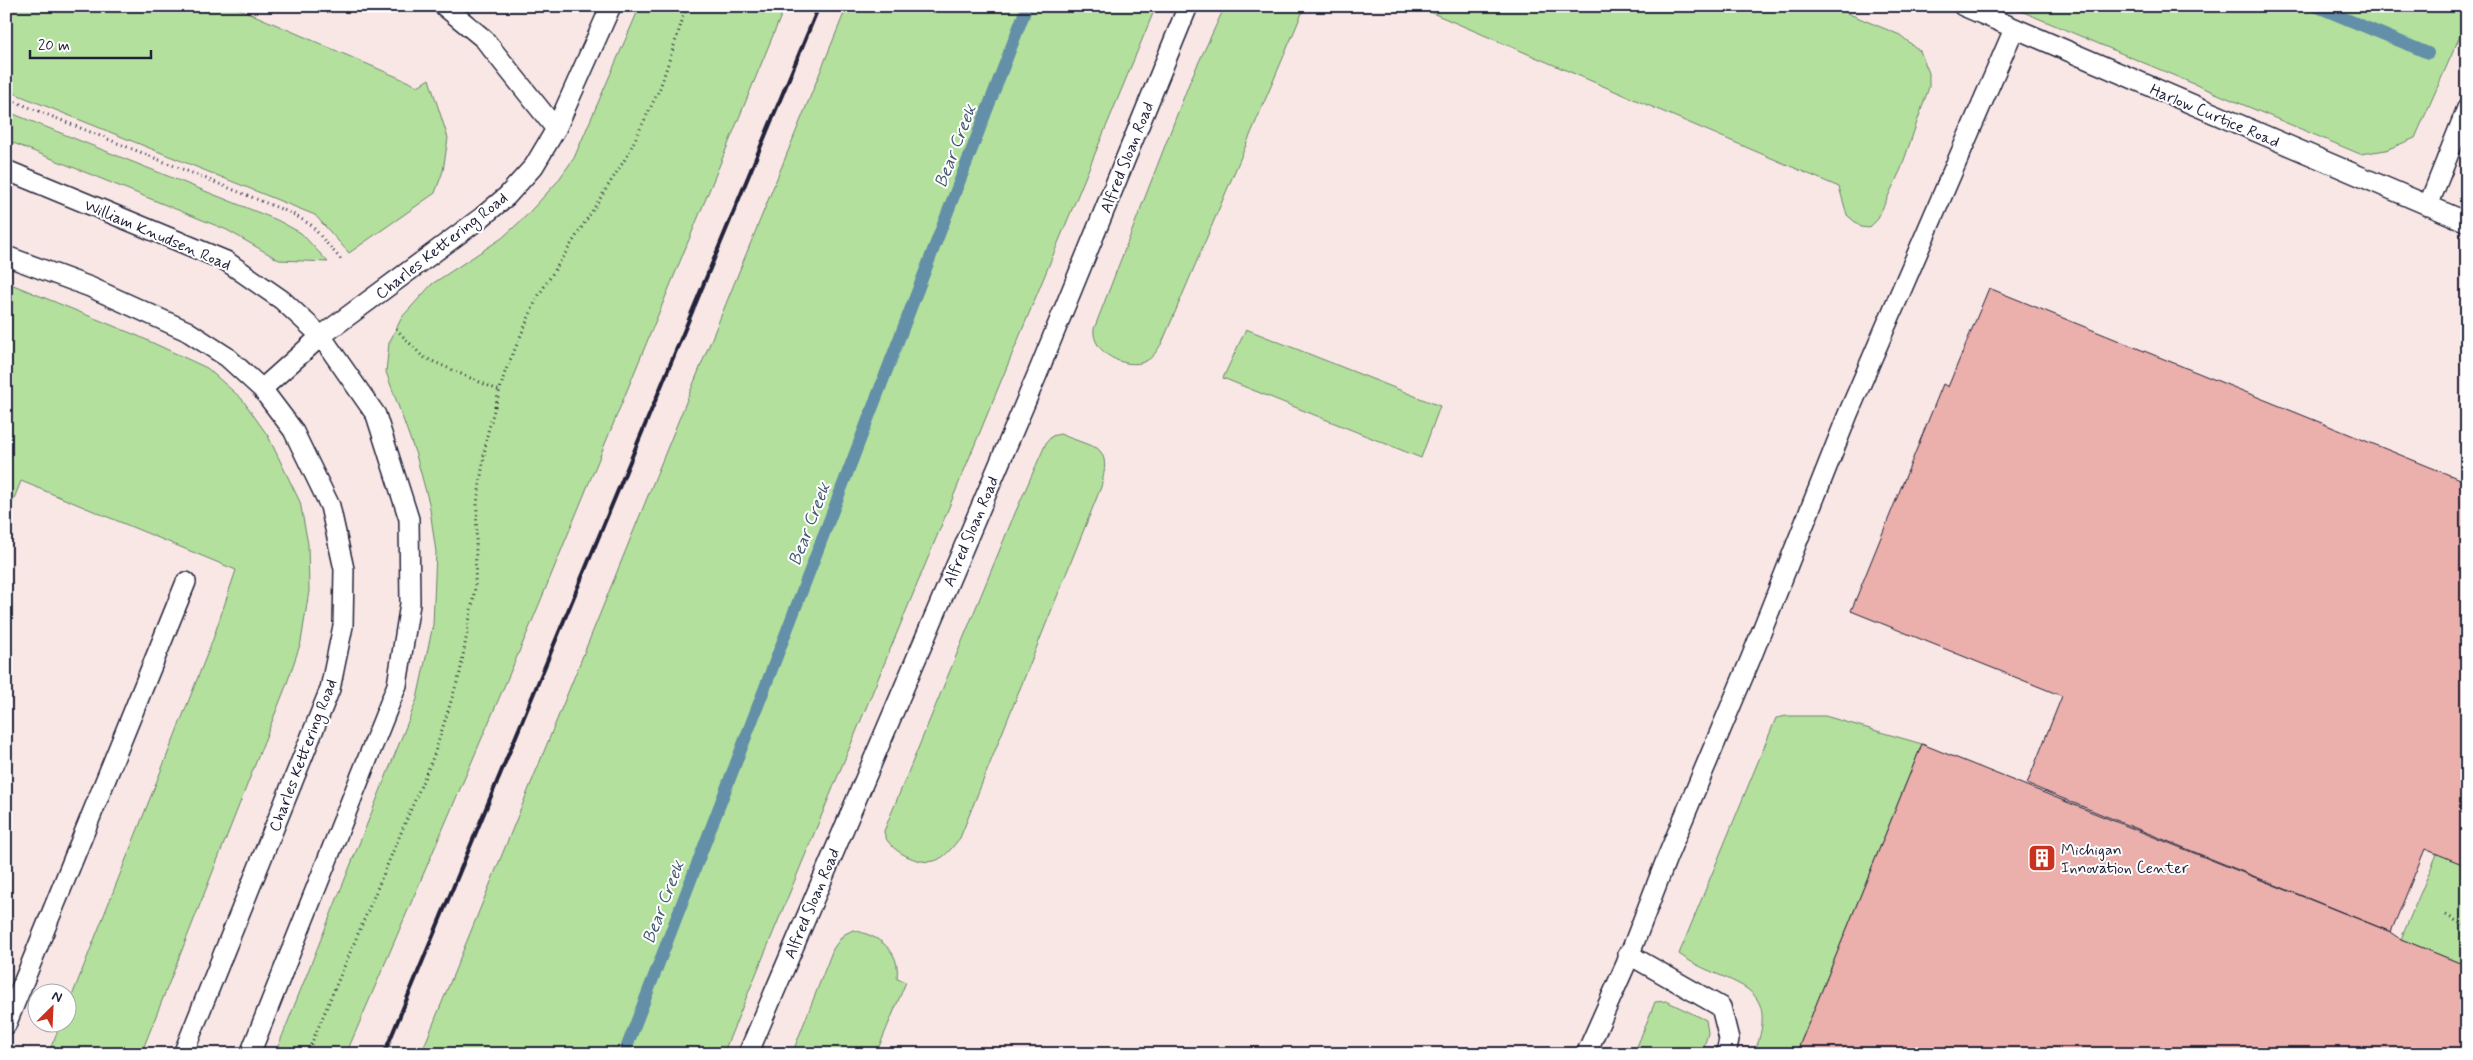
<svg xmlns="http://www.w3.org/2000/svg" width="2473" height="1060" font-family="Mynerve,sans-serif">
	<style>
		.built { fill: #f9e7e6; fill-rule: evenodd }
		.green { fill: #b4e09d; stroke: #6b816c }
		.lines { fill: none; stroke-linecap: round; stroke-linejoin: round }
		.stream { stroke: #638fa8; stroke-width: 12 }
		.building { fill: #ebb0ab; stroke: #22223b }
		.lane-casing { stroke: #22223b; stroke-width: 22 }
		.path { stroke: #22223b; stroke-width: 3; stroke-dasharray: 1 4; stroke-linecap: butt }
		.lane { stroke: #fff; stroke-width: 19 }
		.rail { stroke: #22223b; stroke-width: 4 }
		.labels { text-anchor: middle; stroke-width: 4; stroke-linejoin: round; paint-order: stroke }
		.street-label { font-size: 16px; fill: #22223b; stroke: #fff }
		.poi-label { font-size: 16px; fill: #22223b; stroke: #fff; text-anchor: start }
		.water-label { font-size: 18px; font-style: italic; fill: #425871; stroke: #fff }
	</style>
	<rect width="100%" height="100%" fill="#fff"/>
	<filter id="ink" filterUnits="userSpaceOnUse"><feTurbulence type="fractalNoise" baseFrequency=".02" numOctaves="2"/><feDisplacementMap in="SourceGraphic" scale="10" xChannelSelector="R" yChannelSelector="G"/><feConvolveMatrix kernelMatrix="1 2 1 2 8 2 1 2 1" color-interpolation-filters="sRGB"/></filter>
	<g filter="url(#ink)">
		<!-- built -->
		<path class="built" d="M6,6H2467V1054H6ZM38,992H68V1022H38Z"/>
		<!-- green -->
		<path class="green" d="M6,6H233L418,86L429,79L448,138L443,171L435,193L349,253L315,215L6,90Z
			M640,6H785L531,624L346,1054H275L417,699L433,625L436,552L429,503L416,455L386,372L389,343L402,317L432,284L502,238L524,218L557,182L574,158Z
			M847,6H1156L723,1054H421Z
			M1225,6H1305L1162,343C1157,350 1154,357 1146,361C1126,371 1091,352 1094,329L1190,81Z
			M1416,6H1830L1900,35L1920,51L1929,73V87L1901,169L1877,220L1869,228L1861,227L1847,215L1839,187Z
			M2009,6H2467V20L2415,138L2386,150L2360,154Z
			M6,111L277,220L301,233L328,262L279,260L227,230L6,140Z
			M6,282L138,336L207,368L242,399L268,436L300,502L308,544L309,591L301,642L286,686L141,1054H48L61,1023L68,1022V1006L213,639L236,570L21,481L6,519Z
			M1246,329L1440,406L1421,458L1223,378Z
			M1060,434L1097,448C1109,458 1104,473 1101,487L960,838C953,846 947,856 937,860C921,867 885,850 884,831L1012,520L1046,443L1052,436Z
			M1787,716H1825L1922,744L1796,1054H1754C1784,977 1726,988 1679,954L1776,718Z
			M2440,847L2467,858V966L2401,939Z
			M853,930C879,936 901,950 897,979L906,982L876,1054H792L833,949L843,935Z
			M1666,1001L1706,1020L1708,1033L1702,1054H1634L1655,1002Z"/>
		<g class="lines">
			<!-- stream -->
			<path class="stream" d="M2315,6L2428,53
				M624,1054L1027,6"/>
		</g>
		<!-- building -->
		<path class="building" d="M1989,288L2467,482V866L2425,849L2391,932L2027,784L2062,696L1851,611L1943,384L1948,387Z
			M1922,744L2391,932L2401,939L2467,966V1054H1796Z"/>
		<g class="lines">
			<defs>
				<path id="lane" d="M444,6L484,39L556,129
					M1963,6L2467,222
					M6,170L226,261L282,300L321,336L376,415L409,519L410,604L397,685L250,1054
					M2428,206L2467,108
					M6,256L90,287L187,331L227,357L262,389L293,430L330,506L344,569L343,626L330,689L183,1054
					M262,389L321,336L482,217L507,196L534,166L556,129L611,6
					M1628,954L1721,1007L1729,1039L1726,1054
					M6,1025L186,582
					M748,1054L1037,375L1188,6
					M1586,1054L1626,964L1666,860L1751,658L1848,414L2014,29"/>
			</defs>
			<!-- lane casing -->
			<use href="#lane" class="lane-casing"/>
			<!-- path -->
			<path class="path" d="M6,98L291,213L311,225L342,261
				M396,329L423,357L500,391
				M2446,915L2467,927
				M307,1054L434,755L460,673L475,588L477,504L487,435L505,372L537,298L627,156L660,88L687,6"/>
			<!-- lane -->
			<use href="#lane" class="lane"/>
			<!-- rail -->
			<path class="rail" d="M384,1054L819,6"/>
		</g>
	</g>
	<!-- icons -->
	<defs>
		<symbol id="building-square" viewBox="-11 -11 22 22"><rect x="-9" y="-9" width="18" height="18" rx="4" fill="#c8321e" stroke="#fff"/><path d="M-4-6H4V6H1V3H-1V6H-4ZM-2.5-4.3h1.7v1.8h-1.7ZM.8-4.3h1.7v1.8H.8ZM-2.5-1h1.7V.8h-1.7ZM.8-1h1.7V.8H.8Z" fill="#fff"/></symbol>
	</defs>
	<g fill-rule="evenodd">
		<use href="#building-square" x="2026" y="842" width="32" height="32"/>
	</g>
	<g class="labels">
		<!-- street labels -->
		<g class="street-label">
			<text transform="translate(2215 115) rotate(23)" y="6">Harlow Curtice Road</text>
			<text transform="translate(1126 157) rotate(-68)" y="6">Alfred Sloan Road</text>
			<text transform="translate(158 234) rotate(23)" y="6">William Knudsen Road</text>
			<text transform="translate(441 245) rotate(-38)" y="6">Charles Kettering Road</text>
			<text transform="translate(970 531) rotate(-67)" y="6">Alfred Sloan Road</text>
			<text transform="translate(302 755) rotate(-69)" y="6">Charles Kettering Road</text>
			<text transform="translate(811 903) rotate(-67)" y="6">Alfred Sloan Road</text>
		</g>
		<!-- poi labels -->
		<g class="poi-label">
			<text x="2061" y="855">Michigan<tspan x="2061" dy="18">Innovation Center</tspan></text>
		</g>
		<!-- water labels -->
		<g class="water-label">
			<text transform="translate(955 146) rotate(-69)" y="6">Bear Creek</text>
			<text transform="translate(809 524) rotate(-69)" y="6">Bear Creek</text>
			<text transform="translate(663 902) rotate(-69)" y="6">Bear Creek</text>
		</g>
	</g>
	<!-- margin -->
	<rect width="2473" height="1060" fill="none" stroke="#fff" stroke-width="25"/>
	<rect x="12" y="12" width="2448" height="1035" fill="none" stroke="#22223b" stroke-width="2" filter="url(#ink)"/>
	<!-- north arrow -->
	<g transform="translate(52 1008) rotate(24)"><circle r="24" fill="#ffffff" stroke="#a7a7b1"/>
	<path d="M0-4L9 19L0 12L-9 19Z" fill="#c8321e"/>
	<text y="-8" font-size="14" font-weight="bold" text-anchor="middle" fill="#22223b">N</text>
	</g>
	<!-- scale -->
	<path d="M30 50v8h121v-8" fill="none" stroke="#22223b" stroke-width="2.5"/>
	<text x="38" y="50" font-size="15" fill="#22223b" stroke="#ffffff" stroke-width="4" paint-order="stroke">20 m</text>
</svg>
